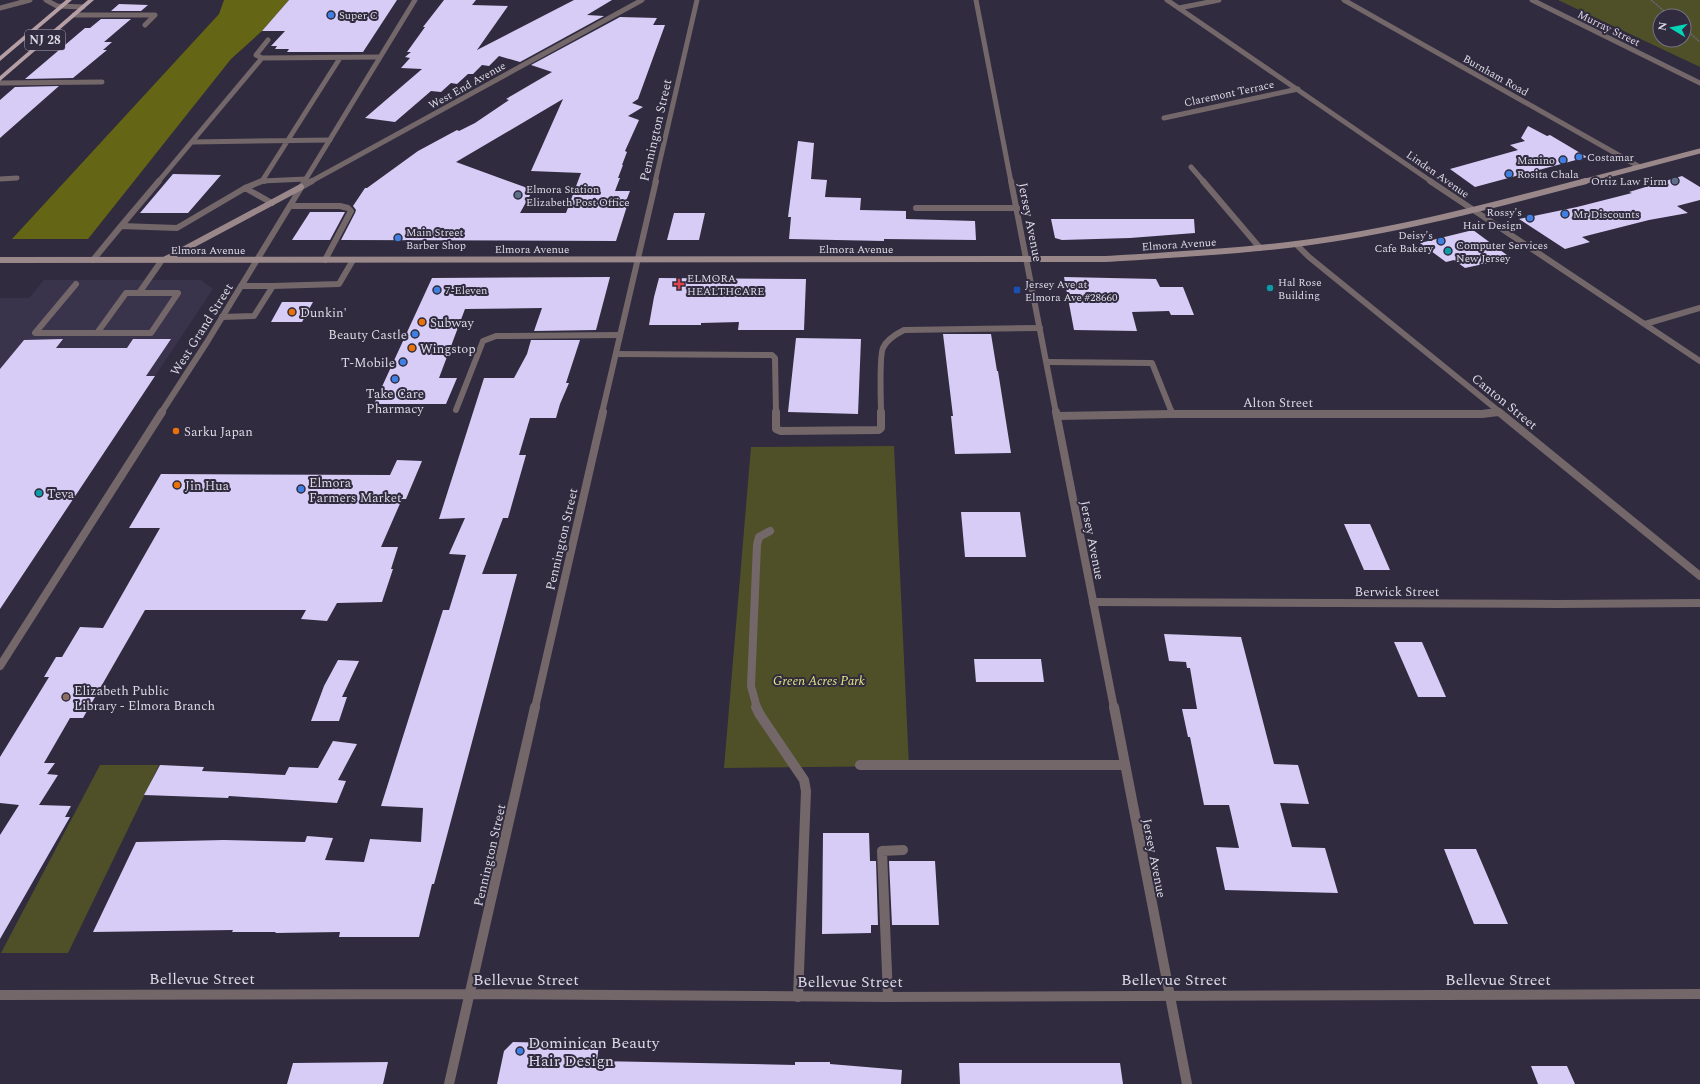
<svg xmlns="http://www.w3.org/2000/svg" width="1700" height="1084" font-family="Spectral,serif">
	<style>
		.built { fill: #3a334c }
		.green { fill: #4f5027; fill-rule: evenodd }
		.forest { fill: #646515 }
		.building { fill: #d6ccf6; fill-rule: evenodd }
		.lines { fill: none; stroke-linecap: round; stroke-linejoin: round }
		.path { stroke: #696576; stroke-width: 1.5; stroke-dasharray: 2 1; stroke-linecap: butt }
		.service-far3 { stroke: #73676a; stroke-width: 5 }
		.service-far2 { stroke: #73676a; stroke-width: 6 }
		.service-far1 { stroke: #73676a; stroke-width: 8 }
		.service { stroke: #73676a; stroke-width: 10 }
		.minor-far3 { stroke: #73676a; stroke-width: 5 }
		.minor-far2 { stroke: #73676a; stroke-width: 6 }
		.minor-far1 { stroke: #73676a; stroke-width: 8 }
		.minor { stroke: #73676a; stroke-width: 10 }
		.tertiary-far3 { stroke: #73676a; stroke-width: 5 }
		.tertiary-far2 { stroke: #73676a; stroke-width: 6 }
		.tertiary-far1 { stroke: #73676a; stroke-width: 8 }
		.tertiary { stroke: #73676a; stroke-width: 10 }
		.secondary-far1 { stroke: #99878a; stroke-width: 5 }
		.secondary { stroke: #99878a; stroke-width: 6 }
		.primary { fill: #b69fa4; fill-rule: evenodd }
		.shop-dot { fill: #3f7fe0; stroke: #302b3e; stroke-width: 1.5 }
		.service-dot { fill: #5c6f8a; stroke: #302b3e; stroke-width: 1.5 }
		.culture-dot { fill: #0f9aa8; stroke: #302b3e; stroke-width: 1.5 }
		.health-dot { fill: #e0444e; stroke: #302b3e; stroke-width: 1.5 }
		.transit-dot { fill: #1a4fb4; stroke: #302b3e; stroke-width: 1.5 }
		.food-dot { fill: #e8710a; stroke: #302b3e; stroke-width: 1.5 }
		.education-dot { fill: #8d6e63; stroke: #302b3e; stroke-width: 1.5 }
		.labels { text-anchor: middle; stroke-width: 4; stroke-linejoin: round; paint-order: stroke }
		.far-poi-label { font-size: 11px; fill: #dddae7; stroke: #302b3e; text-anchor: start }
		.far-street-label { font-size: 11px; fill: #dddae7; stroke: #302b3e }
		.shield { fill: #302b3e; stroke: #a9a6b4; stroke-width: 1 }
		.shield-label { font-size: 12px; font-weight: bold; fill: #dddae7 }
		.street-label { font-size: 13px; fill: #dddae7; stroke: #302b3e }
		.poi-label { font-size: 13px; fill: #dddae7; stroke: #302b3e; text-anchor: start }
		.park-label { font-size: 13px; font-style: italic; fill: #e6e981; stroke: #302b3e }
		.near-street-label { font-size: 16px; fill: #dddae7; stroke: #302b3e }
		.near-poi-label { font-size: 16px; fill: #dddae7; stroke: #302b3e; text-anchor: start }
	</style>
	<rect width="100%" height="100%" fill="#302b3e"/>
	<!-- built -->
	<path class="built" d="M44,280H201L213,289L0,609V298H29Z"/>
	<!-- green -->
	<path class="green" d="M1558,0H1700V67ZM1660,16H1684V40H1660Z
		M894,446L909,766L724,768L751,447Z
		M100,765H159L68,953H1Z"/>
	<!-- forest -->
	<path class="forest" d="M224,0H289L262,31L231,59L88,239H12L219,14Z"/>
	<!-- building -->
	<path class="building" d="M289,0H397L363,52H287L289,49H275L277,46H271L285,31H262Z
		M444,0H476L472,5L508,6L477,50L574,0H612L587,15L604,16L520,62L499,56L489,66L482,65L473,74H468L457,84L451,83L441,92L431,91L395,122L365,118L422,69L401,68L410,58L405,57L411,52H407L425,27H423Z
		M119,4L148,5L141,11H111Z
		M620,17L657,18L653,25H665L638,99L632,103L643,107L628,116L639,120L625,151L627,152L622,165H623L618,178H620L615,191H630L624,206H627L616,241L341,240L355,213L356,210L353,206L365,188H367L418,151L457,130L459,131L475,123L509,100L506,99L552,72L531,65ZM563,99L531,171L581,173L566,213H520L533,190L456,162Z
		M101,19H131L104,42H112L103,50H107L73,78L25,79L85,28H90Z
		M59,86L0,138V100L15,87Z
		M1528,126L1547,136L1550,135L1587,157L1475,187L1450,169L1518,150L1510,145L1525,141L1521,138Z
		M798,141L814,143L811,179L827,180L825,197L861,198L860,210L906,211V219L975,221L976,240L884,239V241L789,239L791,217H788Z
		M173,174L221,175L188,213H140Z
		M1682,176L1700,187V200L1677,206L1688,213L1649,220L1582,237L1590,242L1565,249L1519,219L1577,207L1632,193L1629,192Z
		M310,212H345L330,240H292Z
		M674,213H705L699,240H667Z
		M1051,219H1194L1195,233L1130,238L1062,240L1055,238Z
		M1473,230L1511,258L1465,268L1454,260L1446,262L1420,243Z
		M610,277L596,330L534,331L542,308L465,309L439,378H457L446,404H374L432,278Z
		M1064,277L1156,279L1160,287H1183L1194,315H1171L1169,311L1132,312L1137,331L1074,330Z
		M659,278L806,279L804,330H738L739,322L701,323V325H649L654,297Z
		M282,302H313L302,322H271Z
		M943,334H991L997,371H998L1011,453L955,454L951,416H953Z
		M796,338L861,339L858,414L788,412Z
		M63,339L56,348H127L133,339H171L146,376H155L0,609V369L24,340Z
		M531,340H580L566,383H569L560,404L556,418H530L519,455H526L508,518H503L482,574H517L434,884H432L419,937H339L340,932L275,933L276,932H232L233,930L93,932L136,842L224,840L305,842L307,836L333,838L325,860L364,862L370,839L421,842L423,808L381,806L443,610H449L466,555L449,554L465,518L439,519L484,378H514L527,354Z
		M397,460L422,461L406,499H402L381,547H398L391,569H393L382,602L337,603L327,621L301,619L306,610H145L83,718H70L44,763H55L47,774L58,775L39,805L71,806L65,817H70L0,939V835L19,805L0,803V757L49,677H44L56,657H62L80,627L103,628L160,528H129L161,474L390,475Z
		M961,512H1020L1026,557H965Z
		M1344,524H1370L1390,570H1364Z
		M1164,634L1241,637L1274,764L1298,765L1309,804L1280,803L1292,847L1325,848L1338,893L1225,890L1216,847L1239,848L1229,805H1204L1190,737H1188L1182,709H1197L1190,668H1187L1186,662L1169,661Z
		M1394,642H1422L1446,697H1418Z
		M974,659H1041L1044,682H976Z
		M338,660L359,661L342,697H347L339,721H311L324,686Z
		M333,741L357,744L338,780L346,781L337,803L229,796L228,798L144,795L160,765L204,767L202,771L285,775L289,767L318,768Z
		M823,833H869L870,861H876L878,925H871V933L822,934Z
		M1444,849H1476L1508,924H1474Z
		M889,861H935L939,925H892Z
		M513,1042L599,1044L597,1061L795,1065V1062H830V1064L902,1070L901,1084H497L504,1051Z
		M388,1062L383,1084H287L293,1063Z
		M959,1063H1120L1123,1084H960Z
		M1531,1066H1567L1575,1084H1538Z"/>
	<g class="lines">
		<!-- path -->
		<path class="path" d="M1651,0L1670,16
			M1684,28L1700,42"/>
		<!-- service-far3 -->
		<path class="service-far3" d="M0,8L30,0
			M74,15H155L145,25
			M262,58L256,55L268,40
			M0,83L102,82
			M192,142L330,140
			M1191,167L1204,182
			M0,179L17,178
			M262,181L306,179
			M158,182L262,58L380,57
			M260,182L262,181L340,58"/>
		<!-- service-far2 -->
		<path class="service-far2" d="M159,181L121,226L177,228L245,188L262,181
			M262,181H264
			M1203,181L1260,248
			M245,188L272,203
			M290,206H340L348,208L351,211L325,260
			M916,208H1017
			M93,260L121,226
			M76,284L35,333H151L178,293H139L162,260
			M241,286H273
			M222,317L254,316L273,286L339,284L353,260
			M97,333L126,293H139
			M616,354L772,355L775,358L776,413
			M1047,362L1152,363L1172,413
			M456,410L483,341L496,336L620,335
			M881,413C881,401 879,356 883,348C887,339 896,334 904,330L1040,328"/>
		<!-- service-far1 -->
		<path class="service-far1" d="M776,412V429L781,431L879,430L881,428V412
			M1171,412L1172,414
			M757,708L751,686L757,545L759,537L770,531"/>
		<!-- service -->
		<path class="service" d="M756,707L760,715L804,780L806,791L798,997
			M860,765H1125
			M888,997L882,851L903,850"/>
		<!-- minor-far3 -->
		<path class="minor-far3" d="M46,0L57,6L83,7
			M1167,0L1432,182
			M1344,0L1638,166
			M1532,0L1700,83
			M1179,8L1219,0
			M1164,118L1298,89
			M310,182L642,0
			M655,182L697,0"/>
		<!-- minor-far2 -->
		<path class="minor-far2" d="M1430,181L1700,361
			M301,187L312,181
			M1296,244L1309,257L1501,413
			M1645,324L1700,308
			M602,413L656,181
			M1489,413L1500,412"/>
		<!-- minor-far1 -->
		<path class="minor-far1" d="M1499,412L1700,576
			M1057,416L1172,414H1482L1498,412
			M1093,602L1558,604L1700,603
			M535,708L603,412"/>
		<!-- minor -->
		<path class="minor" d="M0,995L470,994L888,997L1700,994
			M449,1084L535,707"/>
		<!-- tertiary-far3 -->
		<path class="tertiary-far3" d="M976,0L1011,182
			M304,182L415,0"/>
		<!-- tertiary-far2 -->
		<path class="tertiary-far2" d="M1011,181L1056,413
			M161,413L207,342L305,181"/>
		<!-- tertiary-far1 -->
		<path class="tertiary-far1" d="M1056,412L1114,708
			M0,666L162,412"/>
		<!-- tertiary -->
		<path class="tertiary" d="M1114,707L1187,1084"/>
		<!-- secondary-far1 -->
		<path class="secondary-far1" d="M1582,182L1700,151"/>
		<!-- secondary -->
		<path class="secondary" d="M166,259L301,187
			M0,260L1105,259C1169,255 1232,252 1296,244C1394,232 1491,206 1586,181"/>
		<!-- primary -->
		<path class="primary" d="M66,0H72L0,61V56Z
			M88,0H94L0,81V76Z"/>
	</g>
	<!-- markers -->
	<g class="shop-dot">
		<circle cx="331" cy="15" r="4"/>
		<circle cx="1579" cy="157" r="4"/>
		<circle cx="1563" cy="160" r="4"/>
		<circle cx="1509" cy="174" r="4"/>
		<circle cx="1565" cy="214" r="4"/>
		<circle cx="1530" cy="218" r="4"/>
		<circle cx="398" cy="238" r="4"/>
		<circle cx="1441" cy="241" r="4"/>
		<circle cx="437" cy="290" r="4"/>
		<circle cx="415" cy="334" r="4"/>
		<circle cx="403" cy="362" r="4"/>
		<circle cx="395" cy="379" r="4"/>
		<circle cx="301" cy="489" r="4"/>
		<circle cx="520" cy="1051" r="4"/>
	</g>
	<g class="service-dot">
		<circle cx="1675" cy="181" r="4"/>
		<circle cx="518" cy="195" r="4"/>
	</g>
	<g class="culture-dot">
		<circle cx="1448" cy="251" r="4"/>
		<circle cx="1270" cy="288" r="4"/>
		<circle cx="39" cy="493" r="4"/>
	</g>
	<path class="health-dot" d="M677 278h4v4h4v4h-4v4h-4v-4h-4v-4h4z"/>
	<rect class="transit-dot" x="1013" y="286" width="8" height="8" rx="2"/>
	<g class="food-dot">
		<circle cx="292" cy="312" r="4"/>
		<circle cx="422" cy="322" r="4"/>
		<circle cx="412" cy="348" r="4"/>
		<circle cx="176" cy="431" r="4"/>
		<circle cx="177" cy="485" r="4"/>
	</g>
	<circle class="education-dot" cx="66" cy="697" r="4"/>
	<g class="labels">
		<!-- far-poi labels -->
		<g class="far-poi-label">
			<text x="339" y="19">Super C</text>
			<text x="1587" y="161">Costamar</text>
			<text x="1555" y="164" text-anchor="end">Manino</text>
			<text x="1517" y="178">Rosita Chala</text>
			<text x="1667" y="185" text-anchor="end">Ortiz Law Firm</text>
			<text x="526" y="193">Elmora Station<tspan x="526" dy="13">Elizabeth Post Office</tspan></text>
			<text x="1522" y="216" text-anchor="end">Rossy's<tspan x="1522" dy="13">Hair Design</tspan></text>
			<text x="1573" y="218">Mr Discounts</text>
			<text x="406" y="236">Main Street<tspan x="406" dy="13">Barber Shop</tspan></text>
			<text x="1433" y="239" text-anchor="end">Deisy's<tspan x="1433" dy="13">Cafe Bakery</tspan></text>
			<text x="1456" y="249">Computer Services<tspan x="1456" dy="13">New Jersey</tspan></text>
			<text x="687" y="282">ELMORA<tspan x="687" dy="13">HEALTHCARE</tspan></text>
			<text x="1278" y="286">Hal Rose<tspan x="1278" dy="13">Building</tspan></text>
			<text x="1025" y="288">Jersey Ave at<tspan x="1025" dy="13">Elmora Ave #28660</tspan></text>
			<text x="445" y="294">7-Eleven</text>
		</g>
		<!-- far-street labels -->
		<g class="far-street-label">
			<text transform="translate(1609 28) rotate(26)" y="4">Murray Street</text>
			<text transform="translate(1496 75) rotate(29)" y="4">Burnham Road</text>
			<text transform="translate(467 85) rotate(-29)" y="4">West End Avenue</text>
			<text transform="translate(1229 93) rotate(-12)" y="4">Claremont Terrace</text>
			<text transform="translate(1438 174) rotate(35)" y="4">Linden Avenue</text>
			<text transform="translate(1179 244) rotate(-4)" y="4">Elmora Avenue</text>
			<text x="532" y="253">Elmora Avenue</text>
			<text x="856" y="253">Elmora Avenue</text>
			<text x="208" y="254">Elmora Avenue</text>
		</g>
		<!-- shield labels -->
		<rect class="shield" x="25" y="30" width="40" height="20" rx="3"/>
		<g class="shield-label">
			<text x="45" y="44">NJ 28</text>
		</g>
		<!-- street labels -->
		<g class="street-label">
			<text transform="translate(655 130) rotate(-77)" y="5">Pennington Street</text>
			<text transform="translate(1031 222) rotate(79)" y="5">Jersey Avenue</text>
			<text transform="translate(201 329) rotate(-58)" y="5">West Grand Street</text>
			<text transform="translate(1505 401) rotate(39)" y="5">Canton Street</text>
			<text x="1278" y="407">Alton Street</text>
			<text transform="translate(561 539) rotate(-77)" y="5">Pennington Street</text>
			<text transform="translate(1093 540) rotate(79)" y="5">Jersey Avenue</text>
			<text x="1397" y="596">Berwick Street</text>
			<text transform="translate(489 855) rotate(-77)" y="5">Pennington Street</text>
			<text transform="translate(1155 858) rotate(79)" y="5">Jersey Avenue</text>
		</g>
		<!-- poi labels -->
		<g class="poi-label">
			<text x="300" y="317">Dunkin'</text>
			<text x="430" y="327">Subway</text>
			<text x="407" y="339" text-anchor="end">Beauty Castle</text>
			<text x="420" y="353">Wingstop</text>
			<text x="395" y="367" text-anchor="end">T-Mobile</text>
			<text x="395" y="398" text-anchor="middle">Take Care<tspan x="395" dy="15">Pharmacy</tspan></text>
			<text x="184" y="436">Sarku Japan</text>
			<text x="309" y="487">Elmora<tspan x="309" dy="15">Farmers Market</tspan></text>
			<text x="185" y="490">Jin Hua</text>
			<text x="47" y="498">Teva</text>
			<text x="74" y="695">Elizabeth Public<tspan x="74" dy="15">Library - Elmora Branch</tspan></text>
		</g>
		<!-- park labels -->
		<g class="park-label">
			<text x="819" y="685">Green Acres Park</text>
		</g>
		<!-- near-street labels -->
		<g class="near-street-label">
			<text x="202" y="984">Bellevue Street</text>
			<text x="526" y="985">Bellevue Street</text>
			<text x="1174" y="985">Bellevue Street</text>
			<text x="1498" y="985">Bellevue Street</text>
			<text x="850" y="987">Bellevue Street</text>
		</g>
		<!-- near-poi labels -->
		<g class="near-poi-label">
			<text x="528" y="1048">Dominican Beauty<tspan x="528" dy="18">Hair Design</tspan></text>
		</g>
	</g>
	<!-- north arrow -->
	<g transform="translate(1672 28) rotate(280)"><circle r="19" fill="#302b3e" stroke="#757182"/>
	<path d="M0-3L7 15L0 10L-7 15Z" fill="#04d5b6"/>
	<text y="-6" font-size="11" font-weight="bold" text-anchor="middle" fill="#dddae7">N</text>
	</g>
</svg>
